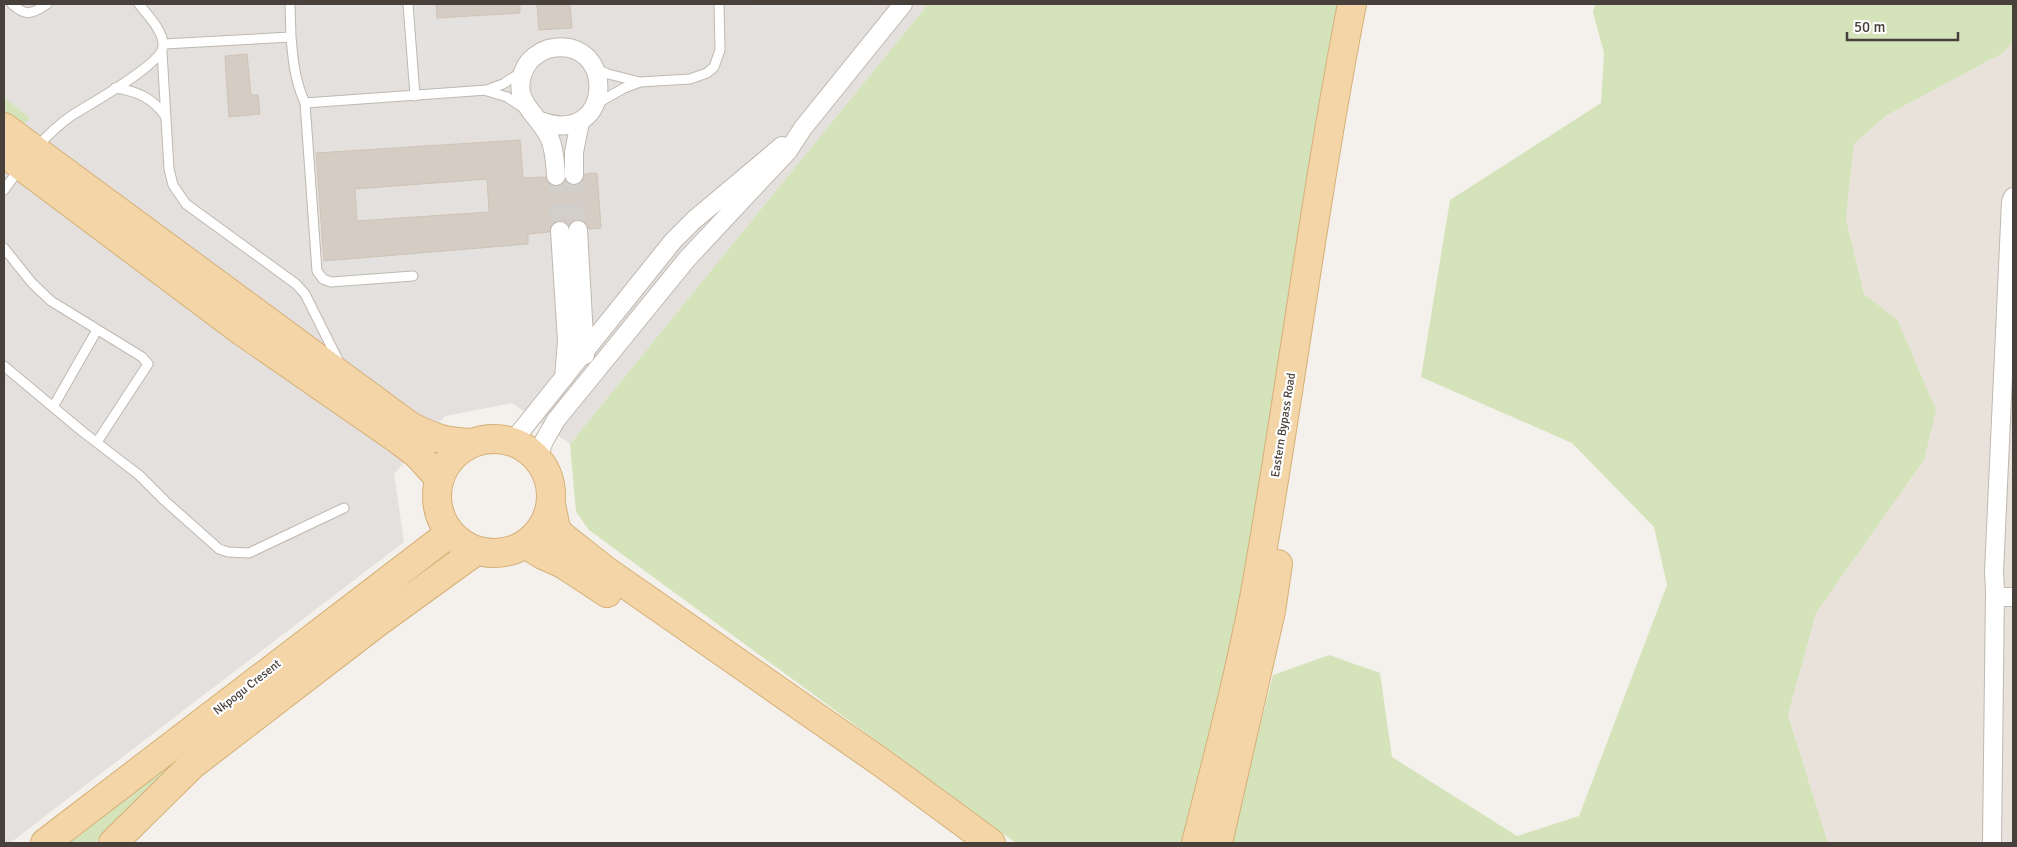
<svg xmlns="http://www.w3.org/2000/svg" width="2017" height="847" font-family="Signika,sans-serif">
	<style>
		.residential { fill: #e8e2db }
		.industrial { fill: #e4e0dd }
		.green { fill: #d5e3bb }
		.parking { fill: #e4e2e0 }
		.building { fill: #d5ccc3; stroke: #cfc3b7; fill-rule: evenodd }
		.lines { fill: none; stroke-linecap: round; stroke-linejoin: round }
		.street-tunnel { stroke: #d2cec9; stroke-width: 18; stroke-dasharray: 18 9; stroke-linecap: butt }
		.lane-casing { stroke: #bfb8b0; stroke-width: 11 }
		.street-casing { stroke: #bfb8b0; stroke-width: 20 }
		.primary-casing { stroke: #d6b078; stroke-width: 30 }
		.lane { stroke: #fff; stroke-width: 9 }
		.street { stroke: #fff; stroke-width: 18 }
		.primary { stroke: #f3d5a7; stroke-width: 28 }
		.labels { text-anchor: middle; stroke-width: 4.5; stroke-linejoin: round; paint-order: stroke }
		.street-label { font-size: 12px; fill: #48413b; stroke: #fff }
	</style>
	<rect width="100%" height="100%" fill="#f4f1ec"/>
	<!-- residential -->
	<path class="residential" d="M2013,42V843H1828L1788,715L1816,613L1924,460L1897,319L1864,294L1846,219L1854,144L1887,115L2003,53Z"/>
	<!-- industrial -->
	<path class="industrial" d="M4,4H928L570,444L512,403L445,416L394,474L404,542L10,843H4V151L19,129L29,118L4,97Z"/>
	<!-- green -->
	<path class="green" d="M928,4H1350L1269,508L1189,843H1016L589,530L576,512L570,444Z
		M1595,4H2013V42L2003,53L1887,115L1854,144L1846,219L1864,294L1897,319L1936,410L1924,460L1816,613L1788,715L1828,843H1230L1273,675L1329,655L1380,673L1392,757L1517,836L1579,816L1667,585L1654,527L1572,443L1421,377L1450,200L1601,103L1604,53L1593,12Z
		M4,97L30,118L19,129L4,117Z
		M444,547L455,556L167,772L140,797L95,843H68Z"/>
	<!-- parking -->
	<path class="parking" d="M303,4H420L422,22L496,17L498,58L463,62L464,80L328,88L320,86L313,81L307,69Z
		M750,4H874L858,23L752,31Z
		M301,137L310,270L301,271L205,202L201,147Z
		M517,245L524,354L441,359L433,251Z
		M419,254L421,297L334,302L327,291L324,261Z"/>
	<!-- building -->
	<path class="building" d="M436,4H520V13L437,18Z
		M537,4H570L572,28L539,30Z
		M247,54L251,95H258L260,114L229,117L225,56Z
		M520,140L523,178L545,177L548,182L552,186L562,185L565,181L574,186L583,181L585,174L597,173L601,228L589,229L587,224L578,219L573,221L569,225L564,221L559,220L551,226L549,232L528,234V244L324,261L316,153ZM487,179L489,212L357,221L355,189Z"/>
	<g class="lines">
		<!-- street-tunnel -->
		<path class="street-tunnel" d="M574,175L578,230
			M556,176L560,231"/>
		<defs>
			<path id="lane" d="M12,4C26,17 32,14 47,4
				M408,4L415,96
				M291,37C293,61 295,81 305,103L317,271L323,279L331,282L413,276
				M164,44L291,37L290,4
				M162,52L169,169L173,185L186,204L296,284L305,294L340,364
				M594,68L608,74L640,82L690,79L707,73L714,67L720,50L719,4
				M115,88C137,91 153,98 166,117
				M487,91L507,97L525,109
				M305,103L487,90L503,84L520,73
				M596,104L624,88L640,82
				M37,147C47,136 58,125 71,116C88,105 163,64 163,46C164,31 147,15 139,4
				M4,190L20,168
				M4,248L32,283L51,301L142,357L148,364L97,442
				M4,366L83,432L139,475L165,501L219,549L228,552L249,553L344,508
				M53,407L97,330"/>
			<path id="street" d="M540,121C616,149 617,32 548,49C539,52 529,59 525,68C509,102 538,112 550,139C555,151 555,164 556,176
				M574,175V152L580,122
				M578,230L585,355
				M560,231L567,341L564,378
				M513,441L673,241L694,220L782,146
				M537,459L544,441L556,420L687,259L788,151L803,128L903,4
				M1995,597H2013
				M1992,843L1995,590L1994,572L2011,202L2013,197"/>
			<path id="primary" d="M4,127L410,426C433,438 446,442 472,443
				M4,153L240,330L400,441L417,454L439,478
				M437 496a57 57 0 1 1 114 0a57 57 0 1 1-114 0Z
				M551,504L556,529L562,536L605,570L882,763L991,843
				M525,544L543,555L563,564L607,593
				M45,843L450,533
				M113,843L192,765L378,622L476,551
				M1196,843C1217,760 1239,677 1255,593C1290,397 1314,199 1352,4
				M1218,843L1271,611L1278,564"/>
		</defs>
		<!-- lane casing -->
		<use href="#lane" class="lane-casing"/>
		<!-- street casing -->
		<use href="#street" class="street-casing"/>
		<!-- primary casing -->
		<use href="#primary" class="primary-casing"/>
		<!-- lane -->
		<use href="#lane" class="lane"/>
		<!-- street -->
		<use href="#street" class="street"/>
		<!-- primary -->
		<use href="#primary" class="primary"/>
	</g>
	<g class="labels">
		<!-- street labels -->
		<g class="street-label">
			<text transform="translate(1283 425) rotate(-81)" y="4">Eastern Bypass Road</text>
			<text transform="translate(247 687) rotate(-38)" y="4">Nkpogu Cresent</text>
		</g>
	</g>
	<!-- border -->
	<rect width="2017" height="847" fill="none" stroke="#48413b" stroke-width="10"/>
	<!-- scale -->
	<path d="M1847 32v8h111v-8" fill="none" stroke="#48413b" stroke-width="2.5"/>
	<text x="1854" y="32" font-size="15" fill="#48413b" stroke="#ffffff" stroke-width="4" paint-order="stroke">50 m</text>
</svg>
